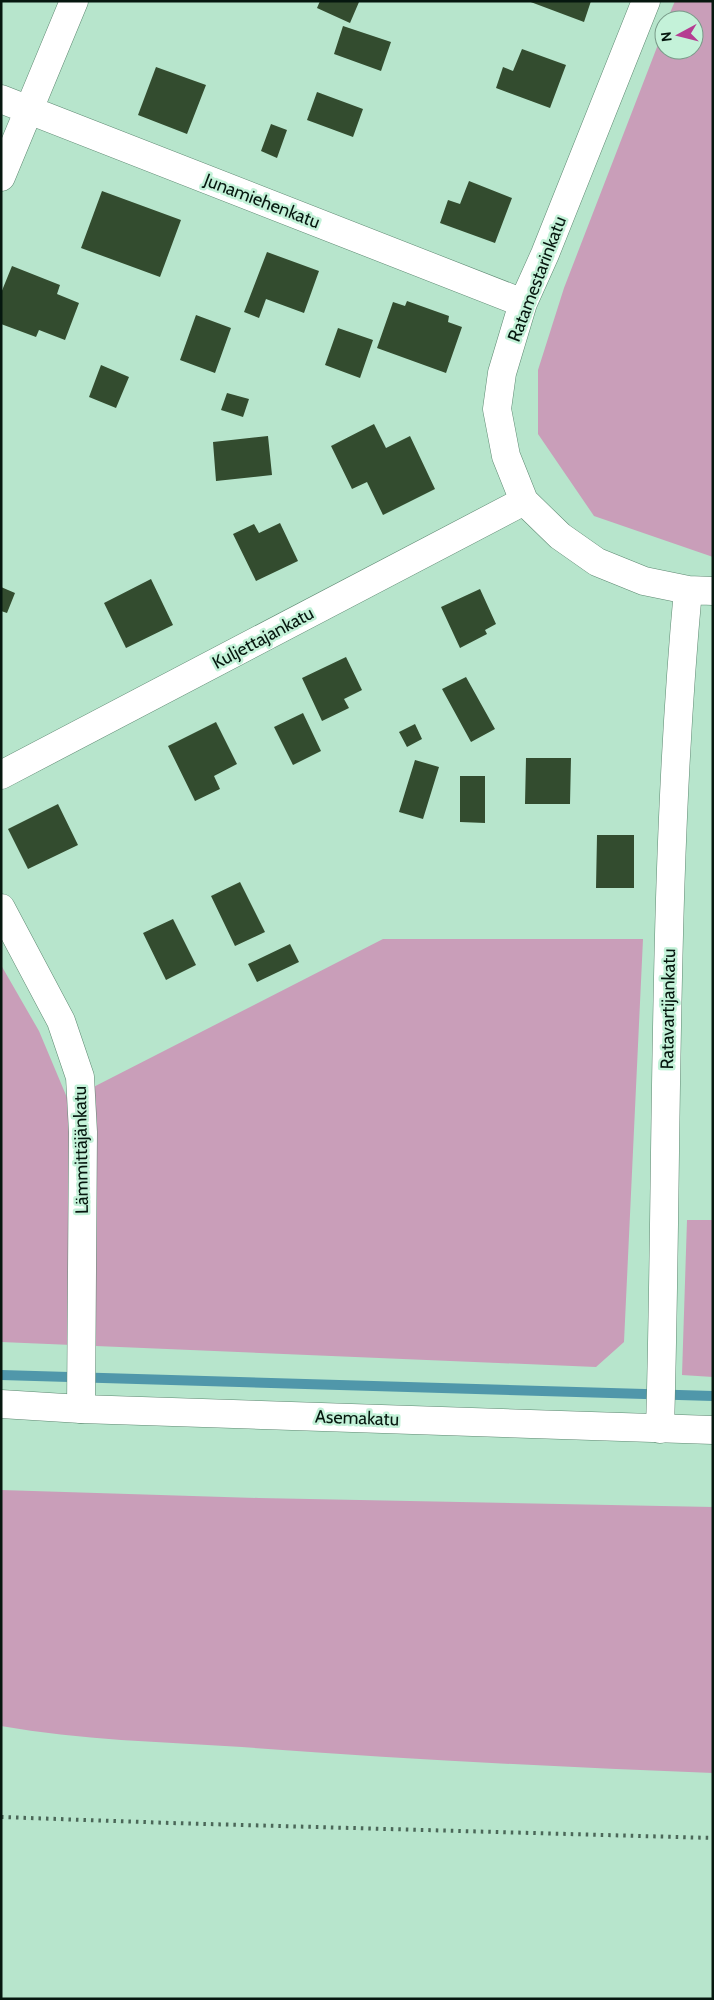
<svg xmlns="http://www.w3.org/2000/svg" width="714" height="2000" font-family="Cabin,sans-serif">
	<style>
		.green { fill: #c99eb9 }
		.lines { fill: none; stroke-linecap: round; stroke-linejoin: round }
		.stream { stroke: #5097aa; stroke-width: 10 }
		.building { fill: #334c2f }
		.street-casing { stroke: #5d8871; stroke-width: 29 }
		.secondary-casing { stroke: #5d8871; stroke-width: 29 }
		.street { stroke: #fff; stroke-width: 28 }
		.secondary { stroke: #fff; stroke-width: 28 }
		.rail { stroke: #4b6758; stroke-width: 4; stroke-dasharray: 2.5 5; stroke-linecap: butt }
		.labels { text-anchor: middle; stroke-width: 5; stroke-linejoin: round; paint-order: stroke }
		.street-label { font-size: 18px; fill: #06170f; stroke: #c4f2d9 }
	</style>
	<rect width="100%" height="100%" fill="#b7e5cc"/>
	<!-- green -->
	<path class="green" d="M675,1H713V557L594,516L538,434V370L564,288L664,29V50H694V20H667Z
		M383,939H643L624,1342L596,1367L1,1342V965L39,1031L68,1100Z
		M687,1220H713V1377L682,1375Z
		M1,1490L259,1498L713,1507V1773C556,1767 399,1759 242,1747C162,1742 80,1740 1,1726Z"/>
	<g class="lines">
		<!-- stream -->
		<path class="stream" d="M1,1375L713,1396"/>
	</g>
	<!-- building -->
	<path class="building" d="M320,1H358L359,2L350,23L317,8Z
		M528,1H591L584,22Z
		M343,26L391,42L381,71L334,54Z
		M522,49L566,65L550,108L496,88L503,67L513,71Z
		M156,67L206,85L187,134L138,115Z
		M317,92L363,109L353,137L307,120Z
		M271,124L287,130L277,158L261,151Z
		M469,181L512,198L495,243L440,223L448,200L460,204Z
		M102,191L181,220L160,277L81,248Z
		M267,252L319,271L304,313L266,299L259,318L244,312Z
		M12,266L60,285L57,294L79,303L65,340L39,330L36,337L1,324V293Z
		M407,301L449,316L448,322L462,327L446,373L377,348L393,302L405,306Z
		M196,315L231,328L215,373L180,360Z
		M338,328L373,340L360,378L325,365Z
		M101,365L129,377L116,408L89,397Z
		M227,393L249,399L243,417L221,410Z
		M374,424L386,448L410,436L435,489L383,515L367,482L352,489L331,446Z
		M268,436L272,475L216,481L213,442Z
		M280,523L298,561L256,581L233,534L254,524L259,533Z
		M151,579L173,625L126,648L104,603Z
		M1,587L15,593L7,613L1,611Z
		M480,589L496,624L485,630L487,634L460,648L441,607Z
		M346,657L362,690L344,699L349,708L322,721L302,678Z
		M466,677L495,729L471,742L442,689Z
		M303,713L321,751L293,765L274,727Z
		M216,722L237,764L214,776L220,789L195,801L168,746Z
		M415,724L422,739L407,747L399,732Z
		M526,758H571L570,804H525Z
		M415,760L439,767L423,819L399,812Z
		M460,776H485V823L460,822Z
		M58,804L78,845L28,869L8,829Z
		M597,835H634V888H596Z
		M240,882L265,932L235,946L211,896Z
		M173,919L196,965L166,980L143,933Z
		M290,944L299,962L257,982L248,964Z"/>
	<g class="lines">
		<defs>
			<path id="street" d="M646,1L545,254L523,303L502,373L497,409L506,456L524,501L560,536L597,562L644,581L688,590L713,591
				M1,99L523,303
				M1,177L74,1
				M1,775L524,501
				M1,908L61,1021L80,1077L83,1132L81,1409
				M660,1429C668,1149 662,869 688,590"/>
			<path id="secondary" d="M1,1404L81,1409L713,1430"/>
		</defs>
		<!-- street casing -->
		<use href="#street" class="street-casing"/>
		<!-- secondary casing -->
		<use href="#secondary" class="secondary-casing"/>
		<!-- street -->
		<use href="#street" class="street"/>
		<!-- secondary -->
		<use href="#secondary" class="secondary"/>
		<!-- rail -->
		<path class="rail" d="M1,1817L171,1823L713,1838"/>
	</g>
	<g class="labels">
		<!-- street labels -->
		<g class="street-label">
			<text transform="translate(262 201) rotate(21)" y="6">Junamiehenkatu</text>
			<text transform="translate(537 279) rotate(-69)" y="6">Ratamestarinkatu</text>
			<text transform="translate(263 638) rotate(-28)" y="6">Kuljettajankatu</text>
			<text transform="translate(668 1009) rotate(-89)" y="6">Ratavartijankatu</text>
			<text transform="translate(81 1150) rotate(-91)" y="6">Lämmittäjänkatu</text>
			<text transform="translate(357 1418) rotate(2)" y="6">Asemakatu</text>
		</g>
	</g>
	<!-- border -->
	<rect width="714" height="2000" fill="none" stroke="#06170f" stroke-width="5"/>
	<!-- north arrow -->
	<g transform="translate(679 35) rotate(263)"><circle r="24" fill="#c4f2d9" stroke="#789a88"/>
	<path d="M0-4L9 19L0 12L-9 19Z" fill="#b53d92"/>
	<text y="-8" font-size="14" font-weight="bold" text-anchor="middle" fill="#06170f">N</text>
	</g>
</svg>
